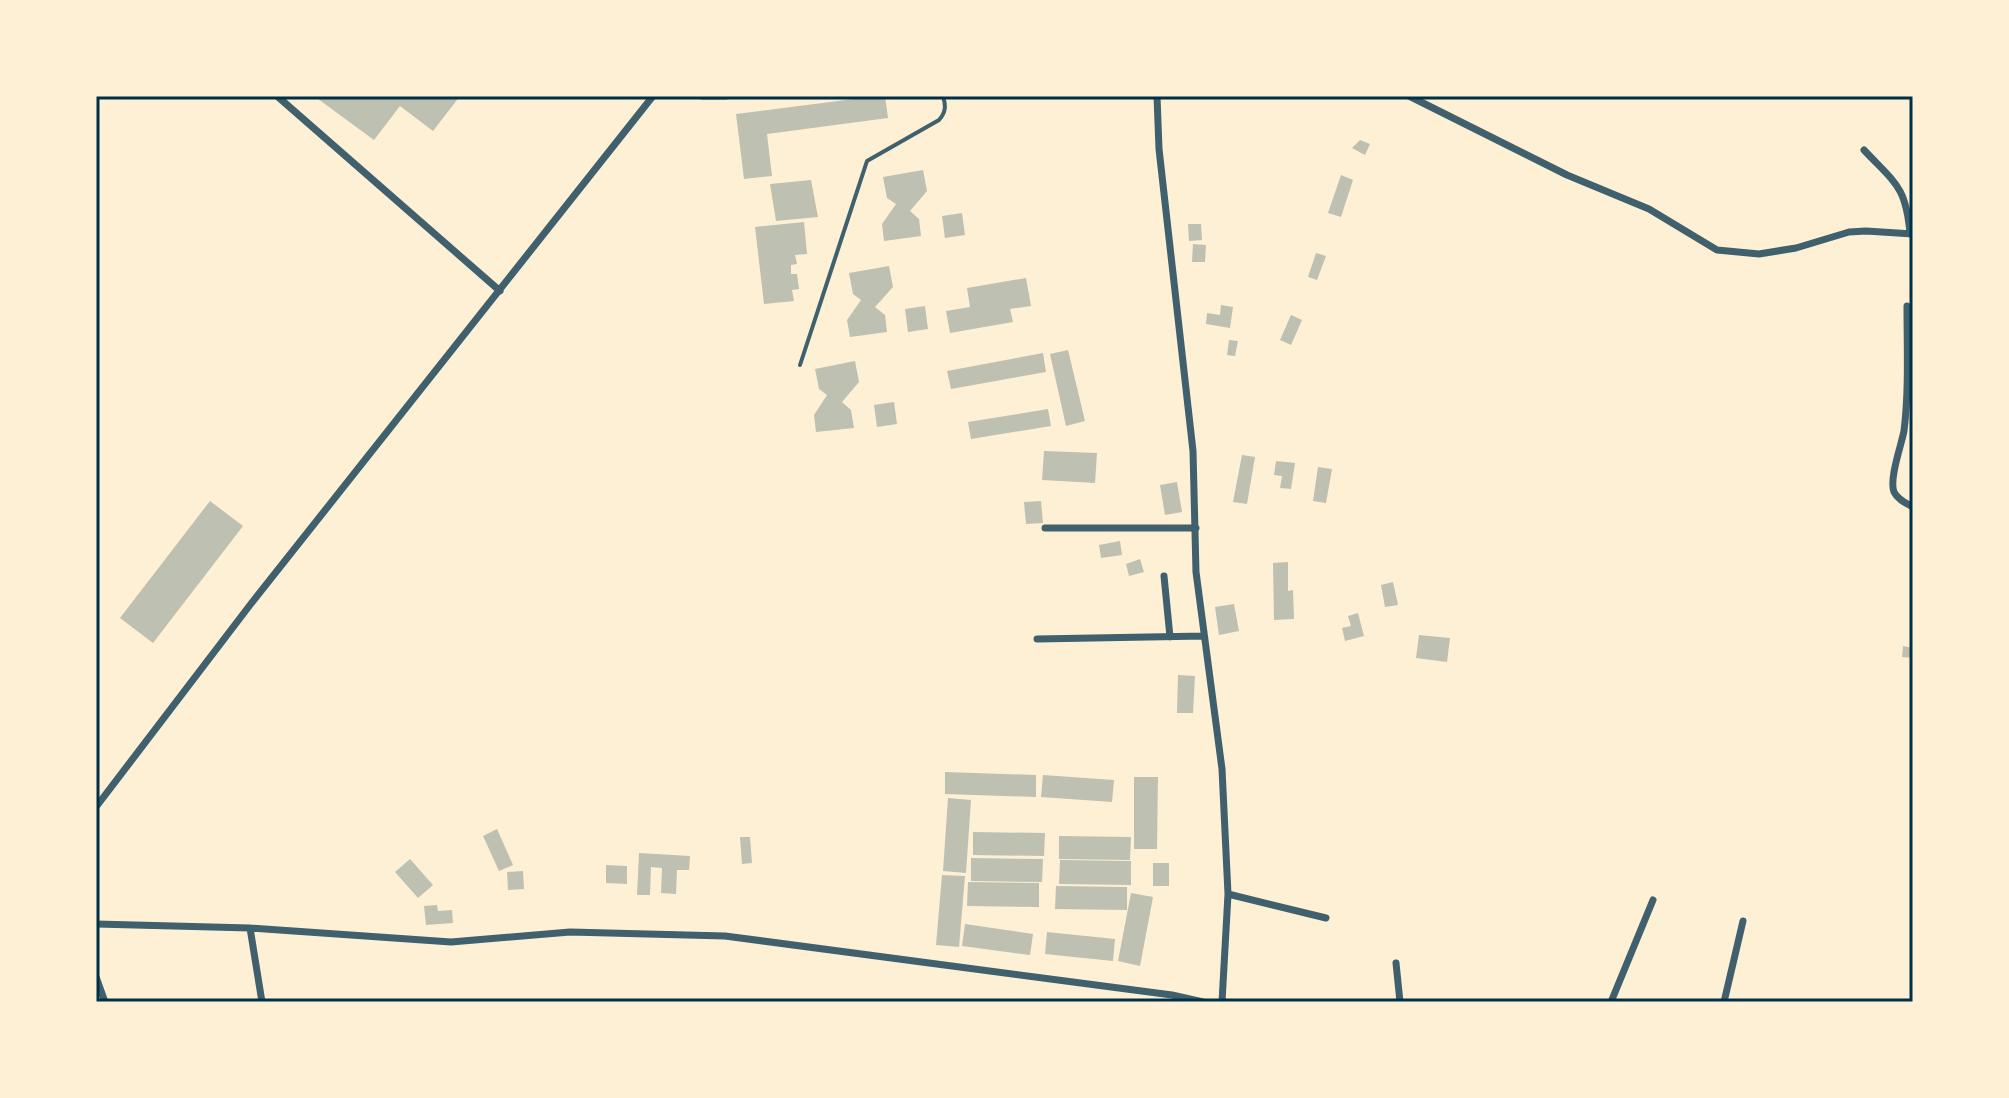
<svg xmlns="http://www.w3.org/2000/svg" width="2009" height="1098" font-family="'Exo 2',sans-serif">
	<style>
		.building { fill: #bec0b2 }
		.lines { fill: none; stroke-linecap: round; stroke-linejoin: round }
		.service { stroke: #3f606c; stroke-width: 4 }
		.minor { stroke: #3f606c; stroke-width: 7 }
		.neatline { fill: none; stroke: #003049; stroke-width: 3 }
	</style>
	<rect width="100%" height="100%" fill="#fdf0d5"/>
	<!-- building -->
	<path class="building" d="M314,96H460L433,131L400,106L374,140Z
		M877,96H885L888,118L767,134L772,176L744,179L736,114Z
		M1360,140L1370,144L1365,155L1352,148Z
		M923,170L927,191L910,211L919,219L921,236L884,241L882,224L896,204L887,198L883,177Z
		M1341,175L1353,180L1341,217L1328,213Z
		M811,180L818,217L776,221L770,184Z
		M962,213L965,235L945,238L942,216Z
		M804,222L807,254L795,255L797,264L791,265V274H797L799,289L792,290L794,301L764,304L755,227Z
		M1188,224H1201L1202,240L1189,241Z
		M1193,244L1206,245L1205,262H1192Z
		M1316,253L1326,256L1317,280L1308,277Z
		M889,266L893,287L875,307L885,315L887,332L850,337L847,320L861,300L853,294L849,273Z
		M1026,278L1031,306L1010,309L1013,322L950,333L946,311L970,307L967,288Z
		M1221,305L1233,307L1230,328L1206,324L1207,313L1220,315Z
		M925,306L928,329L908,332L905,309Z
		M1291,315L1302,320L1291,345L1280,340Z
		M1229,340L1238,341L1235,356L1227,355Z
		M1068,350L1085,421L1066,426L1050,354Z
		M1043,353L1046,372L951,389L947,371Z
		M855,361L859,382L842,402L851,410L854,428L816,432L814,415L827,395L819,389L815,369Z
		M894,402L897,424L877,427L874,405Z
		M1048,409L1051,426L971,439L968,422Z
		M1044,451L1097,453L1095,483L1042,480Z
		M1242,455L1255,457L1247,504L1233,502Z
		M1276,461L1295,463L1291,489L1280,488L1282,476L1274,475Z
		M1318,467L1332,469L1326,503L1313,501Z
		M1177,482L1182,512L1165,515L1160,485Z
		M210,501L243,526L153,643L120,618Z
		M1041,501L1043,523L1026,524L1024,502Z
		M1120,541L1122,555L1101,558L1099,545Z
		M1140,559L1144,572L1129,576L1126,564Z
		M1288,562V591L1293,590L1294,619L1274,620L1273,563Z
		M1393,582L1398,605L1385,607L1381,585Z
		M1234,604L1239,631L1219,635L1215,607Z
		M1358,613L1364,636L1345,641L1342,628L1351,626L1348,616Z
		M1419,635L1450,638L1447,662L1416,658Z
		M1903,646L1913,648V658L1902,657Z
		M1178,675L1195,676L1193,713H1177Z
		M945,772L1036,775V797L945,794Z
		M1043,775L1114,780L1112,802L1041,797Z
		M1134,777H1158L1157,849H1134Z
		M948,798L971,800L966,873L943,871Z
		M497,829L513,865L499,871L483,836Z
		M973,832L1045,833L1044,856L973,855Z
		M1059,836L1131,837L1130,860L1059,859Z
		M740,837H750L752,863L742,864Z
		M639,853L690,856L689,870H677L676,894L661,893L662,868L651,867L650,895H637Z
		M971,858L1043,859L1042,882L971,881Z
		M410,859L433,885L418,898L395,872Z
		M1060,860L1131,861V885L1059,884Z
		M1153,863H1169V886H1153Z
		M606,865L627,866V884L606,883Z
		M523,871L524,889L508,890L507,872Z
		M942,875L965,876L959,947L936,945Z
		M968,882L1039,883V907L967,906Z
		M1056,886L1127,887V910L1055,909Z
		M1131,893L1153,897L1140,966L1118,961Z
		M437,905L438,911L452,910L453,923L426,925L424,906Z
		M965,924L1033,934L1030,955L962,946Z
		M1047,932L1115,939L1113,961L1045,954Z"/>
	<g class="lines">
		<!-- service -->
		<path class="service" d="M800,365L867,161L939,120C946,112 946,106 943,96"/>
		<!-- minor -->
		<path class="minor" d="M277,96L500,291
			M702,96H726
			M1157,96L1159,149L1193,451L1196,572L1222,769L1228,894L1222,1002
			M1409,96L1567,175L1649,209L1717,250L1759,254L1796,248L1849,232L1866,231L1913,234
			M1864,150C1895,183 1906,186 1910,234
			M1907,306C1907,348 1909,390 1904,431C1901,446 1889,479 1894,492C1898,500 1906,503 1913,507
			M1045,528H1196
			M1164,576L1170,637
			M1037,639L1204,636
			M96,807L250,605L653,96
			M1228,894L1326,918
			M96,924L250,928L451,942L570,932L725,936L1172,995L1203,1002
			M250,928L262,1002
			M1396,963L1400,1002
			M96,977L105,1002
			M1611,1002L1653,900
			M1724,1002L1743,921"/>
	</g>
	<!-- border -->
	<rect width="2009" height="1098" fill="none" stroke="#fdf0d5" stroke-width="196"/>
	<rect x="98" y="98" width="1813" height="902" class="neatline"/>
</svg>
